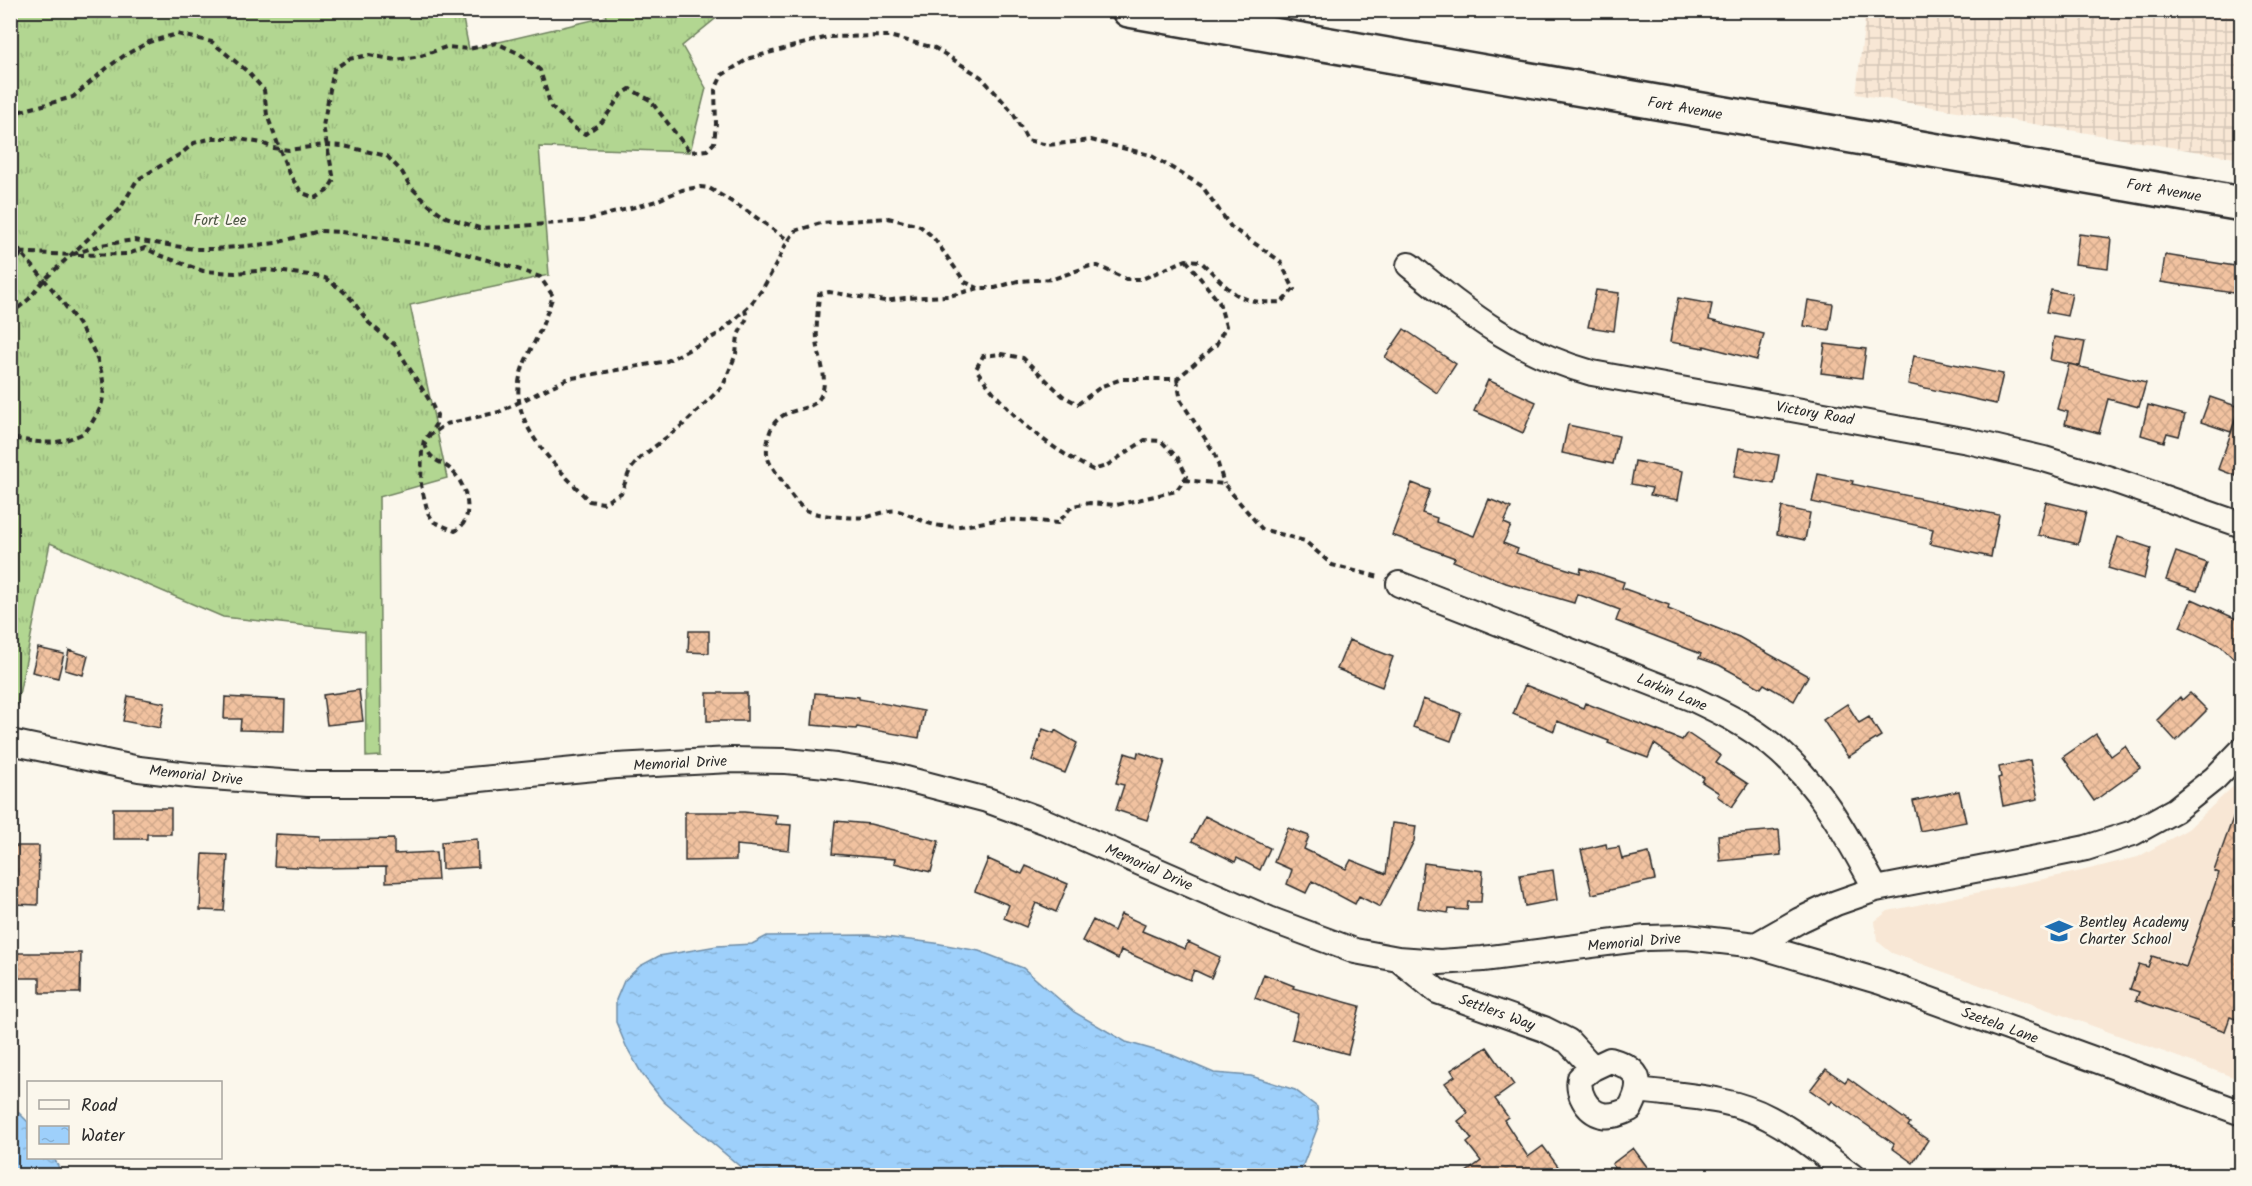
<svg xmlns="http://www.w3.org/2000/svg" width="2252" height="1186" font-family="Kalam,sans-serif">
	<style>
		.built { fill: #f8e7d5 }
		.industrial { fill: url(#industrial-grid) }
		.grass { fill: url(#grass-tufts); stroke: #6e805e; stroke-width: 1.5 }
		.water { fill: url(#water-ripples); stroke: #708ea8; stroke-width: 1.5 }
		.building { fill: url(#building-cross-hatch); stroke: #2b2b2b; stroke-width: 1.5 }
		.lines { fill: none; stroke-linecap: round; stroke-linejoin: round }
		.street-casing { stroke: #2b2b2b; stroke-width: 28 }
		.secondary-casing { stroke: #2b2b2b; stroke-width: 38 }
		.path { stroke: #2b2b2b; stroke-width: 4; stroke-dasharray: 6 4.5; stroke-linecap: butt }
		.street { stroke: #fbf7ec; stroke-width: 24 }
		.secondary { stroke: #fbf7ec; stroke-width: 33 }
		.labels { text-anchor: middle; stroke-width: 4.5; stroke-linejoin: round; paint-order: stroke }
		.street-label { font-size: 15px; fill: #2b2b2b; stroke: #fbf7ec }
		.park-label { font-size: 15px; fill: #4d5644; stroke: #fbf7ec }
		.poi-label { font-size: 15px; fill: #2b2b2b; stroke: #fbf7ec; text-anchor: start }
	</style>
	<defs>
		<pattern id="industrial-grid" width="8" height="8" patternUnits="userSpaceOnUse" patternTransform="scale(1.5)"><rect width="8" height="8" fill="#f8e7d5"/><path d="M0 4h8M4 0v8" fill="none" stroke="#d5c6b7"/></pattern>
		<pattern id="grass-tufts" width="24" height="20" patternUnits="userSpaceOnUse" patternTransform="scale(1.5)"><rect width="24" height="20" fill="#b2d691"/><path d="M3 7l-1-3M5 7V3M7 7l1-3M15 17l-1-3M17 17v-4M19 17l1-3" fill="none" stroke="#99b87d"/></pattern>
		<pattern id="water-ripples" width="26" height="14" patternUnits="userSpaceOnUse" patternTransform="scale(1.5)"><rect width="26" height="14" fill="#9ed0fb"/><path d="M2 4q2-2 4 0t4 0M15 11q2-2 4 0t4 0" fill="none" stroke="#88b3d7"/></pattern>
		<pattern id="building-cross-hatch" width="8" height="8" patternUnits="userSpaceOnUse" patternTransform="scale(1.5)"><rect width="8" height="8" fill="#f1c2a0"/><path d="M0 0l8 8M0 8l8-8" fill="none" stroke="#cfa78a"/></pattern>
	</defs>
	<rect width="100%" height="100%" fill="#fbf7ec"/>
	<filter id="ink" filterUnits="userSpaceOnUse"><feTurbulence type="fractalNoise" baseFrequency=".0167" numOctaves="2"/><feDisplacementMap in="SourceGraphic" scale="12" xChannelSelector="R" yChannelSelector="G"/><feConvolveMatrix kernelMatrix="1 2 1 2 8 2 1 2 1" color-interpolation-filters="sRGB"/></filter>
	<g filter="url(#ink)">
		<!-- built -->
		<path class="built" d="M2241,779V1080L1892,953L1877,941L1875,921L1888,911L2077,872L2138,857L2188,829Z"/>
		<!-- industrial -->
		<path class="industrial" d="M1866,10L2241,11V159L1856,94Z"/>
		<!-- grass -->
		<path class="grass" d="M11,10L458,11L463,19L469,49L606,17L604,11H725L682,46L706,88L690,152L539,147L549,275L410,305L447,478L379,497L381,756L366,757L365,632L223,617L50,543L13,724L11,723Z"/>
		<!-- water -->
		<path class="water" d="M868,935L935,943L979,951L1023,968L1074,1012L1126,1042L1172,1055L1214,1073L1251,1076L1295,1090L1317,1107L1319,1124L1299,1175H750L663,1101L642,1074L626,1046L616,1022V1000L624,981L640,966L659,956L717,946L752,944L767,936Z
			M11,1105L28,1122V1158H54L61,1172L65,1173L63,1175H11Z"/>
		<!-- building -->
		<path class="building" d="M2079,234L2111,238L2108,268L2075,264Z
			M2165,255L2241,267V290L2234,289L2233,293L2161,282Z
			M1596,290L1619,293L1614,331L1588,327Z
			M2051,290L2072,294L2067,316L2046,312Z
			M1678,298L1712,304L1709,320L1764,334L1757,360L1704,346V348L1670,342Z
			M1808,300L1833,304L1829,330L1804,326Z
			M1404,329L1456,364L1437,393L1385,357Z
			M2054,337L2085,342L2080,366L2050,360Z
			M1825,344L1866,349L1862,378L1821,373Z
			M1914,356L2003,374L1996,404L1908,384Z
			M2069,364L2146,383L2139,407L2108,399L2099,433L2065,424L2068,412L2057,409Z
			M1488,380L1536,402L1523,433L1474,411Z
			M2210,397L2239,407L2231,432L2201,422Z
			M2148,405L2185,415L2179,436L2167,433L2164,442L2141,435Z
			M2239,411H2241V478L2218,469Z
			M1568,425L1619,436L1613,464L1562,453Z
			M1739,448L1779,455L1774,484L1734,477Z
			M1635,461L1683,471L1678,500L1650,495L1652,488L1631,484Z
			M1818,474L1853,481L1852,484L1999,515L1991,557L1930,544L1933,529L1812,502Z
			M1412,483L1430,490L1422,513L1437,518L1436,522L1474,536L1489,499L1511,508L1504,523L1511,526L1503,543L1518,549L1516,553L1580,573L1581,568L1624,582L1622,588L1669,605L1668,609L1739,637L1808,676L1794,701L1764,684L1761,688L1719,665L1699,658L1701,654L1616,621L1620,610L1577,594L1574,603L1506,583L1453,561L1455,558L1392,535Z
			M2046,502L2086,512L2078,544L2038,535Z
			M1782,507L1810,513L1805,540L1777,534Z
			M2118,537L2151,548L2144,579L2108,568Z
			M2176,552L2207,563L2197,591L2166,580Z
			M2192,599L2241,621V666L2221,646L2180,627Z
			M689,631H709V653L688,652Z
			M1349,640L1393,657L1382,687L1337,669Z
			M38,648L64,654L58,678L32,672Z
			M69,650L88,656L83,675L65,670Z
			M1525,685L1583,708L1585,703L1682,740L1687,733L1721,756L1716,763L1748,784L1732,807L1717,796L1719,793L1702,782L1704,778L1654,744L1648,758L1608,743L1609,741L1557,721L1554,731L1513,714Z
			M359,690L363,721L327,725L323,695Z
			M707,693H747V721H707Z
			M815,693L859,697V699L924,711L919,738L857,727L856,729L812,725Z
			M2190,693L2207,710L2176,741L2157,720L2180,697L2182,700Z
			M128,696L165,703L160,728L123,721Z
			M225,697L285,700L284,731L240,730L241,719H224Z
			M1423,699L1461,713L1451,741L1413,727Z
			M1847,704L1859,723L1869,717L1881,736L1848,757L1823,720Z
			M1043,729L1054,733L1055,730L1077,743L1065,773L1032,760Z
			M2096,734L2111,756L2125,746L2140,768L2094,801L2063,757Z
			M1138,752L1165,761L1147,820L1116,810L1124,785L1116,783L1125,753L1137,757Z
			M2030,760L2038,799L2003,806L1998,778L2001,777L1999,767Z
			M1959,791L1966,822L1920,831L1913,801Z
			M2239,801L2241,802V1021L2230,1017L2225,1031L2136,1000L2139,992L2130,989L2139,964L2148,967L2152,956L2186,967L2219,873L2214,871Z
			M113,808H171V834H147V839H113Z
			M685,812H744L777,815L776,824L791,825L789,850L736,845V860L685,861Z
			M1205,816L1270,848L1260,870L1237,858L1235,862L1192,841Z
			M835,821L870,824L939,841L931,872L894,863L895,859L832,854Z
			M1392,823L1416,826L1414,841L1380,907L1359,896L1355,904L1312,881L1306,893L1287,884L1292,870L1274,862L1288,828L1309,836L1304,849L1346,869L1351,860L1386,874Z
			M1779,830L1781,855L1720,861L1718,835Z
			M276,834L320,836V840L394,839V854L436,852L438,880L386,882V867L319,868L274,866Z
			M477,839L478,867L442,869L441,842Z
			M1606,844L1607,849L1619,847L1622,859L1649,853L1655,880L1592,894L1581,850Z
			M14,846H39L38,905L13,904Z
			M203,854L228,855L224,911L200,910Z
			M988,859L1022,874L1026,866L1068,884L1056,912L1036,903L1026,927L1004,918L1009,905L975,891Z
			M1424,863L1483,871L1481,902H1468L1467,910L1449,909L1448,913L1418,908Z
			M1553,870L1557,900L1525,906L1520,875Z
			M1121,914L1145,925L1142,931L1185,949L1188,942L1220,957L1211,978L1194,970L1190,980L1121,950L1118,959L1082,941L1093,920L1114,931Z
			M10,953H81L80,993H40V978H10Z
			M1264,974L1294,986L1293,988L1360,1006L1348,1054L1292,1039L1298,1014L1255,998Z
			M1487,1047L1514,1085L1495,1099L1508,1117L1504,1120L1528,1157L1543,1146L1565,1176H1461L1481,1161L1467,1143L1472,1139L1458,1121L1468,1113L1445,1083L1455,1076L1451,1070Z
			M1826,1069L1845,1082L1848,1078L1910,1123L1908,1126L1928,1140L1913,1163L1892,1148L1894,1144L1832,1101L1830,1104L1810,1090Z
			M1633,1148L1654,1176H1621L1612,1164Z"/>
		<g class="lines">
			<defs>
				<path id="street" d="M1409,265C1472,316 1512,350 1592,373L1968,441L2044,459L2110,479L2242,525
					M1399,584L1693,699C1720,712 1748,725 1772,745C1820,784 1847,836 1876,889
					M10,742L139,769L197,776L308,784H428L616,766L731,760L786,761L836,766L891,775L987,800L1044,821L1269,919L1355,951L1398,959L1440,962L1483,959L1646,938L1687,937L1756,945L1881,982L2242,1113
					M1756,945L1800,920L1836,903L1876,889L2042,857L2086,848L2133,833L2175,810L2215,778L2242,750
					M1398,959L1437,991L1544,1029L1568,1041L1593,1068L1580,1078C1577,1092 1586,1111 1602,1115C1611,1117 1622,1113 1630,1109C1644,1082 1641,1069 1610,1060L1593,1068
					M1639,1090C1683,1096 1730,1097 1769,1118C1798,1133 1825,1156 1852,1176"/>
				<path id="secondary" d="M1129,10L2242,204"/>
			</defs>
			<!-- street casing -->
			<use href="#street" class="street-casing"/>
			<!-- secondary casing -->
			<use href="#secondary" class="secondary-casing"/>
			<!-- path -->
			<path class="path" d="M10,114L73,97L107,68L125,55L149,42L177,34L212,42L248,72L264,90L267,115L289,174L302,193L316,198L327,191L334,180L323,126L334,69L349,59L369,55L396,60L421,56L446,47L469,49L496,43L520,54L540,70L551,107L576,129L585,134L602,122L621,95L630,89L650,100L690,152L707,150L714,143L716,124L715,90L722,75L750,58L828,37L889,36L935,48L981,77L1012,111L1027,140L1048,145L1091,140L1150,155L1202,186L1231,227L1280,261L1294,289L1282,302C1234,305 1232,290 1200,261L1186,260L1142,279H1126L1098,266H1090L1053,279L1018,281L995,288H979L949,296L905,298L885,301L829,292L819,294C818,309 816,324 817,340C818,357 828,376 822,393C814,418 774,400 768,440C764,461 771,464 782,481C788,490 795,502 804,509C813,516 856,519 867,517C876,515 890,509 898,511C913,515 924,524 941,526C958,528 973,524 990,521C1013,518 1036,521 1058,523L1072,506L1090,503L1116,505L1176,491L1187,476L1178,458L1161,441L1145,440L1106,466L1093,470C1045,446 1007,414 976,369L983,356L1001,354L1023,358L1063,396L1078,404L1102,386L1122,379H1177L1216,345L1226,326L1219,302L1186,260
				M10,239C40,278 130,363 96,416C93,420 90,427 86,431C83,434 77,436 74,437C51,447 33,441 10,438
				M10,252L71,255L101,245L134,240L195,249H215L276,243L319,231L341,232L441,247L512,267L540,277L553,296C548,309 544,323 538,335C532,348 525,359 521,373C506,424 558,467 589,501L603,503L621,493L630,470L640,458L685,423L723,386L736,354L738,335L747,318L745,310
				M78,255L128,254L145,248L159,255L203,271L235,273L267,270L310,275L325,278L342,290L352,300L369,323L395,345L431,403L437,415L436,424L424,441L422,449L421,485L428,513L434,522L455,531C475,520 468,490 455,474C443,459 430,465 424,441
				M10,277L21,253
				M10,315L29,299L44,280L120,209L137,180L182,153L194,143L213,138H234L262,143L273,148L289,150L324,145L344,146L387,156L402,172L410,186L429,205L446,217L479,228L508,227L583,221L653,202L682,190L700,187L709,188L747,211L788,240
				M1177,379L1181,401L1215,454L1224,484
				M428,437L446,424L499,412L567,379L667,361L696,346L720,333L751,304L762,290L779,259L783,249L795,231L821,223L888,218L920,226L933,237L965,282L978,288
				M1184,480L1224,484L1262,529L1305,541L1332,565L1379,577"/>
			<!-- street -->
			<use href="#street" class="street"/>
			<!-- secondary -->
			<use href="#secondary" class="secondary"/>
		</g>
	</g>
	<!-- icons -->
	<defs>
		<symbol id="school-bare" viewBox="-9 -9 18 18"><path d="M0-5L7-2L0 1L-7-2ZM-4 1L0 2.5L4 1V4Q0 6-4 4Z" fill="#1f6fb2" stroke="#fbf7ec" stroke-width="2.5" paint-order="stroke"/></symbol>
	</defs>
	<g fill-rule="evenodd">
		<use href="#school-bare" x="2040" y="912" width="38" height="38"/>
	</g>
	<g class="labels">
		<!-- street labels -->
		<g class="street-label">
			<text transform="translate(1685 108) rotate(10)" y="5">Fort Avenue</text>
			<text transform="translate(2164 190) rotate(10)" y="5">Fort Avenue</text>
			<text transform="translate(1815 413) rotate(10)" y="5">Victory Road</text>
			<text transform="translate(1672 692) rotate(23)" y="5">Larkin Lane</text>
			<text transform="translate(680 763) rotate(-3)" y="5">Memorial Drive</text>
			<text transform="translate(196 775) rotate(6)" y="5">Memorial Drive</text>
			<text transform="translate(1149 867) rotate(24)" y="5">Memorial Drive</text>
			<text transform="translate(1634 942) rotate(-5)" y="5">Memorial Drive</text>
			<text transform="translate(1497 1012) rotate(20)" y="5">Settlers Way</text>
			<text transform="translate(2000 1025) rotate(20)" y="5">Szetela Lane</text>
		</g>
		<!-- park labels -->
		<g class="park-label">
			<text x="220" y="225">Fort Lee</text>
		</g>
		<!-- poi labels -->
		<g class="poi-label">
			<text x="2079" y="927">Bentley Academy<tspan x="2079" dy="17">Charter School</tspan></text>
		</g>
	</g>
	<!-- margin -->
	<rect width="2252" height="1186" fill="none" stroke="#fbf7ec" stroke-width="36"/>
	<rect x="18" y="18" width="2216" height="1150" fill="none" stroke="#2b2b2b" stroke-width="2" filter="url(#ink)"/>
	<!-- legend -->
	<rect x="27" y="1081" width="195" height="78" fill="#fbf7ec" stroke="#a8a59f" stroke-width="1.5"/>
	<rect x="39" y="1100" width="30" height="9" fill="#fbf7ec" stroke="#a8a59f" stroke-width="1.5"/>
	<text x="81" y="1111" font-size="18" fill="#2b2b2b">Road</text>
	<rect x="39" y="1126" width="30" height="18" fill="url(#water-ripples)" stroke="#a8a59f" stroke-width="1.5"/>
	<text x="81" y="1141" font-size="18" fill="#2b2b2b">Water</text>
</svg>
